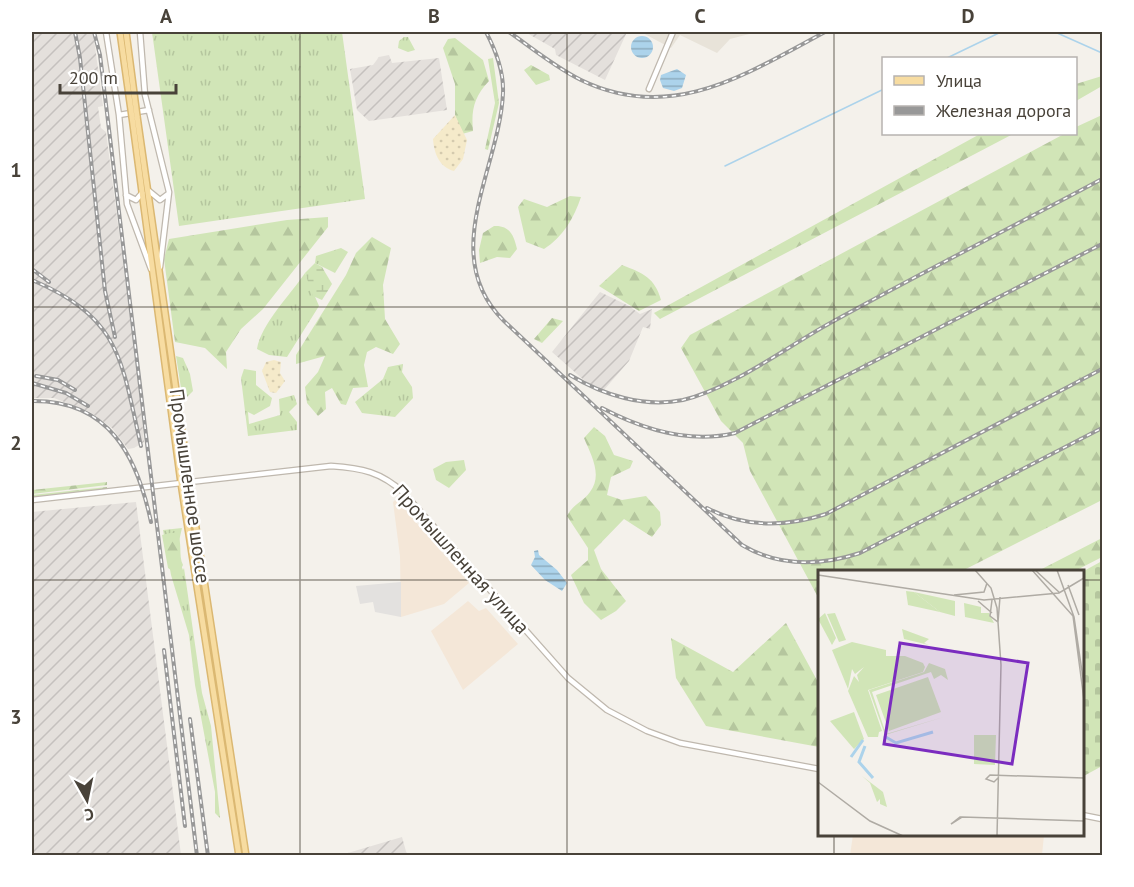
<svg xmlns="http://www.w3.org/2000/svg" width="1134" height="887" font-family="'PT Sans',sans-serif">
	<style>
		.residential { fill: #e8e3d9 }
		.commercial { fill: #f4e7d8 }
		.industrial { fill: url(#industrial-furrows) }
		.grass { fill: url(#grass-tufts) }
		.forest { fill: url(#forest-firs) }
		.wetland { fill: url(#wetland-marsh) }
		.sand { fill: url(#sand-dots) }
		.cemetery { fill: url(#cemetery-stones) }
		.parking { fill: #e3e1df }
		.water { fill: url(#water-rules) }
		.lines { fill: none; stroke-linecap: round; stroke-linejoin: round }
		.stream { stroke: #acd3eb; stroke-width: 1.5 }
		.minor-casing { stroke: #bfb8ae; stroke-width: 7 }
		.major-casing { stroke: #dbb872; stroke-width: 8 }
		.minor { stroke: #fff; stroke-width: 4.5 }
		.major { stroke: #f7dca1; stroke-width: 5 }
		.rail-casing { stroke: #989898; stroke-width: 4 }
		.rail { stroke: #fff; stroke-width: 1.5; stroke-dasharray: 4.5; stroke-linecap: butt }
		.major-bridge-casing { stroke: #dbb872; stroke-width: 8; stroke-linecap: butt }
		.major-bridge { stroke: #f7dca1; stroke-width: 5 }
		.grid { fill: none; stroke: #484239; stroke-width: 1.5; stroke-opacity: 0.55 }
		.labels { text-anchor: middle; stroke-width: 5; stroke-linejoin: round; paint-order: stroke }
		.street-label { font-size: 20px; fill: #484239; stroke: #fff }
		.inset-river { fill: none; stroke: #acd3eb; stroke-width: 3 }
		.inset-road { fill: none; stroke: #afaba4; stroke-width: 1.5 }
		.view { fill: #7b2cbf; fill-opacity: 0.15; stroke: #7b2cbf; stroke-width: 3 }
		.inset-edge { fill: none; stroke: #484239; stroke-width: 3 }
		.neatline { fill: none; stroke: #484239; stroke-width: 2 }
		.grid-label { font-size: 20px; text-anchor: middle; font-weight: bold; fill: #484239 }
	</style>
	<defs>
		<pattern id="industrial-furrows" width="10" height="10" patternUnits="userSpaceOnUse" patternTransform="scale(1.5)"><rect width="10" height="10" fill="#e4e0dc"/><path d="M-1 1l2-2M0 10L10 0M9 11l2-2" fill="none" stroke="#c5c1be"/></pattern>
		<pattern id="grass-tufts" width="24" height="20" patternUnits="userSpaceOnUse" patternTransform="scale(1.5)"><rect width="24" height="20" fill="#d1e5b7"/><path d="M3 7l-1-3M5 7V3M7 7l1-3M15 17l-1-3M17 17v-4M19 17l1-3" fill="none" stroke="#b5c69e"/></pattern>
		<pattern id="forest-firs" width="22" height="20" patternUnits="userSpaceOnUse" patternTransform="scale(1.5)"><rect width="22" height="20" fill="#d1e5b7"/><path d="M5 1l3.5 6h-7zM16 11l3.5 6h-7z" fill="#b5c69e"/></pattern>
		<pattern id="wetland-marsh" width="20" height="14" patternUnits="userSpaceOnUse" patternTransform="scale(1.5)"><rect width="20" height="14" fill="#d1e5b7"/><path d="M1 5h8M5 5V1M11 12h8M15 12V8" fill="none" stroke="#b5c69e"/></pattern>
		<pattern id="sand-dots" width="8" height="8" patternUnits="userSpaceOnUse" patternTransform="scale(1.5)"><rect width="8" height="8" fill="#f5eaca"/><path d="M2 2h.1M6 6h.1" fill="none" stroke="#d4caae" stroke-width="1.8" stroke-linecap="round"/></pattern>
		<pattern id="cemetery-stones" width="16" height="16" patternUnits="userSpaceOnUse" patternTransform="scale(1.5)"><rect width="16" height="16" fill="#d1e5b7"/><path d="M2 7V4a2 2 0 0 1 4 0v3zM10 15v-3a2 2 0 0 1 4 0v3z" fill="#b5c69e"/></pattern>
		<pattern id="water-rules" width="6" height="5" patternUnits="userSpaceOnUse" patternTransform="scale(1.5)"><rect width="6" height="5" fill="#acd3eb"/><path d="M0 2.5h6" fill="none" stroke="#8eadbf"/></pattern>
	</defs>
	<rect width="100%" height="100%" fill="#f4f1eb"/>
	<!-- residential -->
	<path class="residential" d="M641,32H757L730,39L717,53L680,35L671,48Z"/>
	<!-- commercial -->
	<path class="commercial" d="M396,499L469,583L444,604L401,617L400,556L393,502Z
		M468,601L479,611L486,608L518,644L463,690L431,631Z
		M853,835V834L1044,835L1042,855H850Z"/>
	<!-- industrial -->
	<path class="industrial" d="M32,32H92L94,39L103,106L98,107L101,128L106,132L139,386L144,442L134,448L128,449L112,428L90,412L54,398H32Z
		M525,32H627L605,80L556,55L555,49Z
		M389,55L392,63L439,58L447,110L369,121L357,110L350,69L373,65L379,57Z
		M600,292L629,306L640,314L652,309L650,329L643,327L629,361L604,390L586,382L552,352Z
		M136,502L181,855H32V512Z
		M402,837L407,855H341Z"/>
	<!-- grass -->
	<path class="grass" d="M152,32H342L365,199L179,226Z
		M404,37H408L415,50L408,52L398,48L399,41Z
		M145,190L149,211L184,473L178,440Z
		M341,248L348,252L335,273L315,263L316,256Z
		M305,273L319,306L287,357L269,355L257,349C261,324 291,294 305,273Z
		M176,356L183,358L190,374L193,391L183,401Z
		M403,364L402,372L412,387L413,398L395,417L362,413L355,402L383,379L388,367Z
		M244,369L256,371V385L272,398L270,406L254,415L248,412L249,424L280,415L279,399L294,395L297,404L289,412L297,422V430L248,436L241,378Z
		M187,492L188,494L220,707H217Z
		M182,528C178,545 176,555 183,570L184,568L202,693L211,726L220,818L215,813V792L195,685L189,635L171,575L163,530Z
		M224,730L241,839L244,855H241L221,731Z"/>
	<!-- forest -->
	<path class="forest" d="M455,38L483,60L489,81C474,97 471,110 473,131L462,134L455,115V84L443,48L448,39Z
		M493,58L499,103L488,150L485,149L495,103L488,59Z
		M531,65L549,75L550,80L536,85L524,70Z
		M1102,76V86L1076,101V84Z
		M1102,115V500L960,572H819V599L750,471L743,443L721,421L681,348L690,335L1064,134H1076V127Z
		M980,134H1013L660,319L654,313Z
		M570,196L581,197C574,218 563,237 544,249L526,242L518,207L524,199L547,207Z
		M328,217V227L263,309L241,329L226,352L227,369L205,348L175,342L164,259L169,239L287,220Z
		M494,226C510,225 514,236 517,249L510,258L497,257L480,263L479,250L483,233Z
		M372,237L391,248L383,285L385,319L400,344L393,354L376,347L367,352L364,365L368,387L353,388L346,405L341,404L332,388L325,392L326,409L318,416L307,403L305,387L318,372L325,356L296,364V355L346,275L356,253Z
		M622,265C643,273 655,278 661,300L639,311L599,286Z
		M552,318L563,321L542,343L534,339Z
		M594,427L605,436L614,455L633,461L630,468L611,477L607,495L622,500L646,496L660,512L661,525L652,537L624,519L594,550L601,569L626,601L616,611L601,620L584,603L571,575L588,560V548L567,516C573,504 583,502 590,492C603,475 591,455 584,438Z
		M464,460L466,470L449,488L436,480L433,469L446,462Z
		M107,482V485L32,494V490Z
		M107,487V490L32,498V495Z
		M170,533H177C183,543 178,555 183,565L178,575L168,568L162,535Z
		M1102,538V557L1073,572H1036Z
		M786,623L819,684V747L706,726L676,678L671,638L733,672Z"/>
	<!-- wetland -->
	<path class="wetland" d="M315,263L322,267L332,284L322,300L313,296L305,273Z"/>
	<!-- sand -->
	<path class="sand" d="M455,115L467,140L463,159L454,171C439,167 434,153 433,139Z
		M274,360L281,362L280,373L285,381L276,393L270,392L262,371L266,362Z"/>
	<!-- cemetery -->
	<path class="cemetery" d="M1102,561V766L1082,777V572Z"/>
	<!-- parking -->
	<path class="parking" d="M401,582V617L375,612L373,602L360,604L356,586Z"/>
	<!-- water -->
	<path class="water" d="M631 47a11 11 0 1 1 22 0a11 11 0 1 1-22 0Z
		M677,69L686,75L682,88L674,91L663,88L660,80L661,75Z
		M538,550L539,555L557,570L567,583L562,591L545,580L531,565L535,557L534,551Z"/>
	<g class="lines">
		<!-- stream -->
		<path class="stream" d="M1055,32L1102,53
			M947,58L1001,32
			M725,166L884,89"/>
		<defs>
			<path id="minor" d="M106,32L119,115L127,204L151,269
				M140,32L145,95L169,192L160,267
				M649,89L673,32
				M119,115L149,110
				M149,191L160,200L168,194
				M126,195L136,200L142,193
				M32,500L331,466C362,468 381,472 404,493L568,678L607,710L647,731L680,743L819,769
				M1082,815L1102,819"/>
			<path id="major" d="M137,116L191,495L246,856
				M132,117L181,483L239,856"/>
		</defs>
		<!-- minor casing -->
		<use href="#minor" class="minor-casing"/>
		<!-- major casing -->
		<use href="#major" class="major-casing"/>
		<!-- minor -->
		<use href="#minor" class="minor"/>
		<!-- major -->
		<use href="#major" class="major"/>
		<defs>
			<path id="rail" d="M75,32L80,58L105,291L115,337
				M94,32L100,55L197,856
				M486,32C496,51 504,71 503,93C500,168 437,255 504,321L742,545C779,567 820,566 860,553L1102,428
				M509,32C532,48 555,67 581,80C672,124 746,74 825,32
				M32,269L49,282
				M32,280C121,318 121,359 141,446
				M570,375C603,395 644,408 683,400C731,389 788,346 832,322C921,273 1012,227 1102,179
				M36,376L58,380L75,390
				M32,383L66,393L88,406
				M32,401C109,400 137,456 151,522
				M602,408C642,429 690,444 735,433L1102,244
				M707,508C745,528 786,527 826,514L1102,369
				M164,650L185,826
				M190,719L208,856"/>
		</defs>
		<!-- rail casing -->
		<use href="#rail" class="rail-casing"/>
		<!-- rail -->
		<use href="#rail" class="rail"/>
		<defs>
			<path id="major-bridge" d="M120,32L132,117
				M126,32L137,116"/>
		</defs>
		<!-- major-bridge casing -->
		<use href="#major-bridge" class="major-bridge-casing"/>
		<!-- major-bridge -->
		<use href="#major-bridge" class="major-bridge"/>
	</g>
	<!-- grid -->
	<path class="grid" d="M300,32V856M567,32V856M834,32V572M32,307H1102M32,580H819M1082,580H1102M834,834V856"/>
	<g class="labels">
		<!-- street labels -->
		<g class="street-label">
			<text transform="translate(190 486) rotate(82)" y="7">Промышленное шоссе</text>
			<text transform="translate(461 559) rotate(48)" y="7">Промышленная улица</text>
		</g>
	</g>
	<!-- overview -->
	<g transform="translate(818 570)">
		<rect width="266" height="266" fill="#f4f1eb"/>
		<path d="M96,22L137,31V46L122,42ZM146,33L163,37V43H171L176,53L147,47ZM156,165H178L177,195L156,194Z" fill="#d1e5b7"/>
		<path d="M88,21L96,22L122,42L90,35ZM84,59L111,69L106,73L111,75L86,69ZM111,93L127,99L130,110L123,105L116,109L113,102L54,122L68,164L126,147L67,165L51,120L106,102ZM110,107L123,142L71,161L58,125ZM44,206L65,222L69,237L62,234V229L59,232L52,213Z" fill="#d1e5b7"/>
		<path d="M7,43L18,68L14,75L0,49ZM17,43L28,70L21,72L9,44Z" fill="#d1e5b7"/>
		<path d="M34,72L68,80V86H87L105,93L107,97L105,102L50,120L64,161L61,162L60,167H50L30,121L36,106L41,112L39,105L46,97L37,104L34,99L30,119L14,80ZM36,142L46,169L36,179L12,151Z" fill="#d1e5b7"/>
		<path class="inset-river" d="M66,166L78,173L115,162M47,176L41,192L55,208M33,187L45,170"/>
		<path class="inset-road" d="M157,0L173,18L179,38L183,95L179,266M214,0L255,46L266,130M217,0L242,23M239,0L256,47L266,115M0,5L166,30L241,23L266,8M250,15L261,45M136,25L166,22L169,13M174,30L172,46L180,52L182,27M160,31L174,43M180,208L176,212L168,209L172,205L266,208M0,212L52,251L85,266M142,247H144L266,251L144,247L133,254ZM180,248L266,251"/>
		<path class="view" d="M82,73L210,93L194,194L66,174Z"/>
		<rect width="266" height="266" class="inset-edge"/>
	</g>
	<!-- border -->
	<rect width="1134" height="887" fill="none" stroke="#ffffff" stroke-width="66"/>
	<!-- legend -->
	<rect x="882" y="57" width="195" height="78" fill="#ffffff" stroke="#b6b3b0" stroke-width="1.5"/>
	<rect x="894" y="76" width="30" height="9" fill="#f7dca1" stroke="#b6b3b0" stroke-width="1.5"/>
	<text x="936" y="87" font-size="18" fill="#484239">Улица</text>
	<rect x="894" y="106" width="30" height="9" fill="#989898" stroke="#b6b3b0" stroke-width="1.5"/>
	<text x="936" y="117" font-size="18" fill="#484239">Железная дорога</text>
	<!-- north arrow -->
	<g transform="translate(87 800) rotate(171)" stroke="#ffffff" stroke-width="4.5" paint-order="stroke">
	<path d="M0-4.5L10 22L0 15L-10 22Z" fill="#484239"/>
	<text y="-9" font-size="16" font-weight="bold" text-anchor="middle" fill="#484239">С</text>
	</g>
	<!-- scale -->
	<path d="M60 84v9h116v-9" fill="none" stroke="#484239" stroke-width="3"/>
	<text x="69" y="84" font-size="18" fill="#484239" stroke="#ffffff" stroke-width="4.5" paint-order="stroke">200 m</text>
	<rect x="33" y="33" width="1068" height="821" class="neatline"/>
	<g class="grid-label">
		<text x="166" y="23">A</text>
		<text x="434" y="23">B</text>
		<text x="700" y="23">C</text>
		<text x="968" y="23">D</text>
		<text x="16" y="177">1</text>
		<text x="16" y="450">2</text>
		<text x="16" y="724">3</text>
	</g>
</svg>
